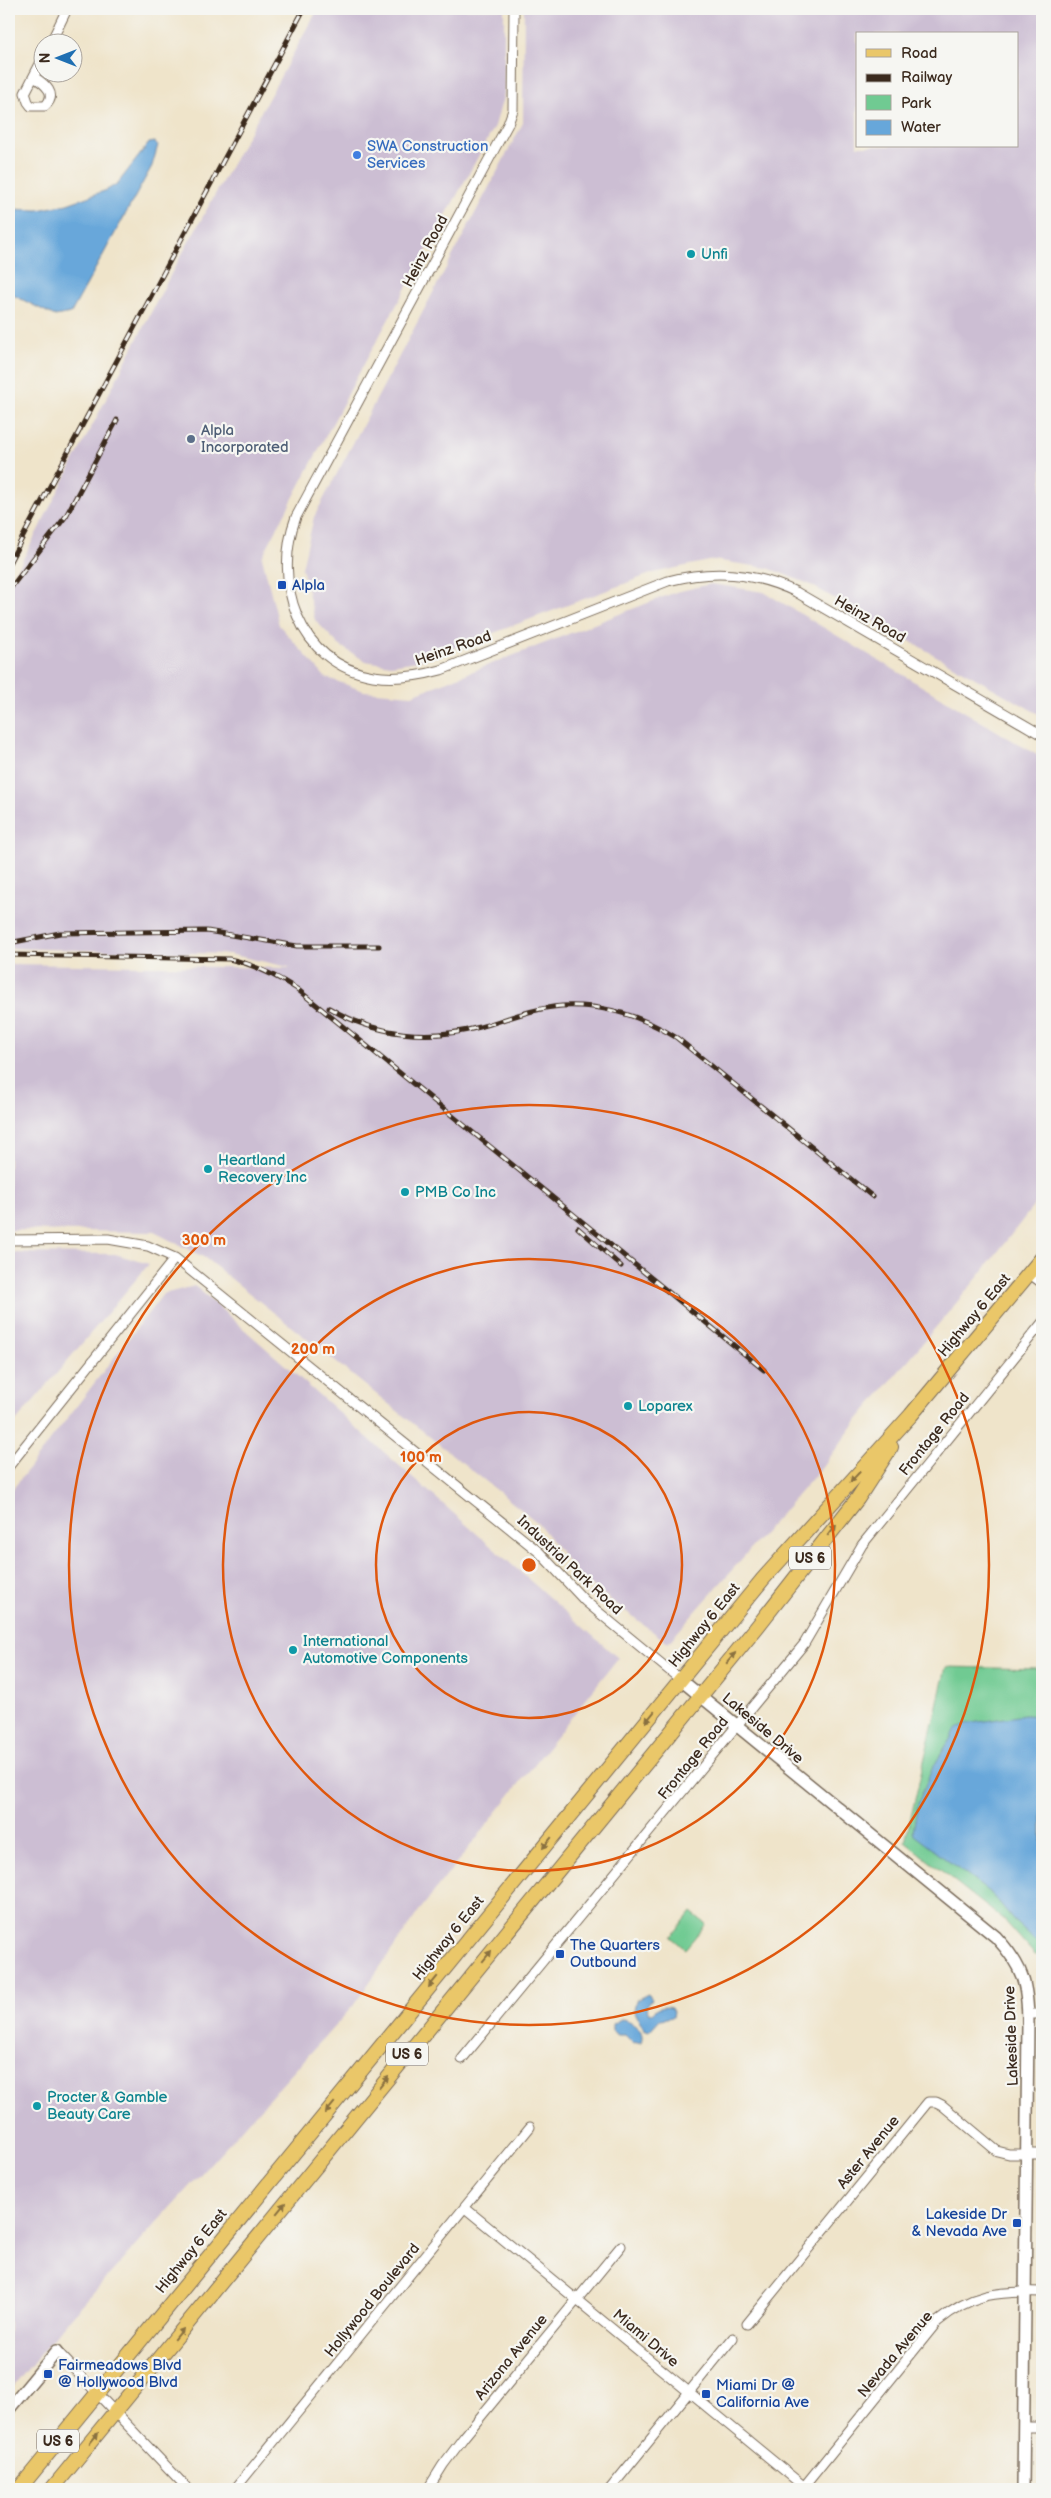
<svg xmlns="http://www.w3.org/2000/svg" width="1051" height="2498" font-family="'Balsamiq Sans',sans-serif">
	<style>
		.industrial { fill: #ccbed3; fill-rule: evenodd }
		.green { fill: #70ca92; stroke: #567a58 }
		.water { fill: #67a7da; stroke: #51687c }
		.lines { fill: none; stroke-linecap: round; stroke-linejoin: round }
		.minor-casing { stroke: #7a6b5a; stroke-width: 11 }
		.tertiary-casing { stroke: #7a6b5a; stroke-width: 14 }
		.primary-casing { stroke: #7a6b5a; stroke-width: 16 }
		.minor { stroke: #fff; stroke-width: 9 }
		.tertiary { stroke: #fff; stroke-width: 11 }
		.primary { stroke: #eac769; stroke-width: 14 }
		.rail-casing { stroke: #3b2a1e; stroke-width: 5 }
		.rail { stroke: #f6f6f2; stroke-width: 3; stroke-dasharray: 9; stroke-linecap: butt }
		.oneway { fill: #8a7140 }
		.ring { fill: none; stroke: #df570d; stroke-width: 2.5 }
		.shop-dot { fill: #3f7fe0; stroke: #f6f6f2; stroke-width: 2 }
		.culture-dot { fill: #0f9aa8; stroke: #f6f6f2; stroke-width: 2 }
		.service-dot { fill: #5c6f8a; stroke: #f6f6f2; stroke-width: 2 }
		.transit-dot { fill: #1a4fb4; stroke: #f6f6f2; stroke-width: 2 }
		.labels { text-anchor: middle; stroke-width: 4.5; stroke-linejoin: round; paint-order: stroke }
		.shield { fill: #f6f6f2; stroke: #73675e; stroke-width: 1 }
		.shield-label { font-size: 14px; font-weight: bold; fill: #3b2a1e }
		.shop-label { font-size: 15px; fill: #366cbe; stroke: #f6f6f2; text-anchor: start }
		.street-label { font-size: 15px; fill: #3b2a1e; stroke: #f6f6f2 }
		.culture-label { font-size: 15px; fill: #0d838f; stroke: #f6f6f2; text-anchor: start }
		.service-label { font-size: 15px; fill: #4e5e75; stroke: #f6f6f2; text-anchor: start }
		.transit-label { font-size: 15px; fill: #164399; stroke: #f6f6f2; text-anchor: start }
		.centre { fill: #df570d; stroke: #f6f6f2; stroke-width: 2.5 }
		.ring-label { font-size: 15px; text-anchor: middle; font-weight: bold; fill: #df570d; stroke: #f6f6f2; stroke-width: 4.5; stroke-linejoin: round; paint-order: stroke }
	</style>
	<rect width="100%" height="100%" fill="#f6f6f2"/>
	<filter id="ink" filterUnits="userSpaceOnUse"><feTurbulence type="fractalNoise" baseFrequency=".02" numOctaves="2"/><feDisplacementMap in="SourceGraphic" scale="10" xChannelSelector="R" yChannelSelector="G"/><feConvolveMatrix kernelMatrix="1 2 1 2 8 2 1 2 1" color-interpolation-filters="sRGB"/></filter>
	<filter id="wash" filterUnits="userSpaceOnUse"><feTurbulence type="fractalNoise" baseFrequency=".0096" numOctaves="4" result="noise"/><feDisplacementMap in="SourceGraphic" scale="20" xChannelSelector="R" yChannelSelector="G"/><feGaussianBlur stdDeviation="1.12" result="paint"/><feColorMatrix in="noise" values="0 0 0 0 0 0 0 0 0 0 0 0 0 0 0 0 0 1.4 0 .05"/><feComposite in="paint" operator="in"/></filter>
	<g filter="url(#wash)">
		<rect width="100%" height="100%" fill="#efe4ca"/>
		<!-- industrial -->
		<path class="industrial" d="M318,9H504V94L495,126L358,375L262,557L279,625L325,677L364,691L412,695L676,592L711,584L764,592L1042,758V1195L979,1276L856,1422L824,1465L668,1643L579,1576L538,1523L205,1258L154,1232L9,1230V964L293,968L229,954L9,948V586L171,274Z
			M524,9H1042V716L809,584L768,568L713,560L653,573L419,661L391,665L365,661L339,645L315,620L302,568L314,517L523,123ZM857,34H1017V146H857Z
			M9,1253L115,1254L149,1264L9,1430Z
			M195,1286L618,1658L419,1911L353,2006L62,2327L9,2392V1494L163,1294Z"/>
		<!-- green -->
		<path class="green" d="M946,1667L1042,1669V1955H1035L1005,1921L905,1842Z
			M691,1912L706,1924L685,1949L671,1937Z"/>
		<!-- water -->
		<path class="water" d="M155,142L158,145L152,166L71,313L55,316L9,293V209L38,210L67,204L107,190L118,183L149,143Z
			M1025,1715L1042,1716V1947L1016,1923L994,1896L914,1835L913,1831L918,1803L932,1769L955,1731L965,1724Z
			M648,1994L652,1999L647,2005L648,2012L652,2013C658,2006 664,2005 672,2007L674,2011L673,2017L660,2019L649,2031L644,2029L634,2010L636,2000Z
			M621,2019C632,2020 646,2030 641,2042L633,2043L625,2035H618L612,2031V2024Z"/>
	</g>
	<g filter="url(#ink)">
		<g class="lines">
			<defs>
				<path id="minor" d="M514,9L513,110L508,124L296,517C272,581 298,664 373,676C397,680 419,676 441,670L668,581C713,569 754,572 796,592L1042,735
					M51,42L67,9
					M34,77C45,84 58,94 45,106H31L28,102L25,93L42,60
					M9,1240L108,1239L148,1246L175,1258L539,1552L585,1601L681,1680
					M1030,1274L1042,1283
					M9,1466L175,1258
					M1028,2014H1042
					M462,2059L804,1644L862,1545L1042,1323
					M465,2208L807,2489
					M747,2324L928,2102H936L942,2105L997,2151L1009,2154H1042
					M57,2351L188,2489
					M1024,2427H1042
					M235,2489L530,2127
					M428,2489L443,2465L464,2437L621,2246
					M610,2489L733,2338
					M802,2489L937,2322C972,2293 999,2291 1042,2292"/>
				<path id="tertiary" d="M681,1680L996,1937C1023,1966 1028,1985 1028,2024L1023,2489
					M9,2409L57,2351"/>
				<path id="primary" d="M19,2489L763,1579L911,1415L1042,1258
					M52,2489L757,1627L858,1498L891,1447"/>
			</defs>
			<!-- minor casing -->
			<use href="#minor" class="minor-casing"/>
			<!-- tertiary casing -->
			<use href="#tertiary" class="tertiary-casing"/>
			<!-- primary casing -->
			<use href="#primary" class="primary-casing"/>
			<!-- minor -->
			<use href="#minor" class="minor"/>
			<!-- tertiary -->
			<use href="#tertiary" class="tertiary"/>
			<!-- primary -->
			<use href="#primary" class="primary"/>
			<defs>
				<path id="rail" d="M9,563L304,9
					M9,590L66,516L117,420
					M9,943L60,933L207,931L297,946H379
					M9,955L229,959C254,964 275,975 297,989L764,1370
					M329,1008C376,1036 429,1041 480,1027C507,1019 534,1008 562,1006C603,1004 642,1016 677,1038L873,1197
					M578,1228L621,1266"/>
			</defs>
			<!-- rail casing -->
			<use href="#rail" class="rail-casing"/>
			<!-- rail -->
			<use href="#rail" class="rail"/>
		</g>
		<!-- one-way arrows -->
		<defs><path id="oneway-solid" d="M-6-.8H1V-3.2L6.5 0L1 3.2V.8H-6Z" transform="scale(1.25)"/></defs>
		<g class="oneway">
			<use href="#oneway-solid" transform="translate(855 1477) rotate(133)"/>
			<use href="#oneway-solid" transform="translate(832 1530) rotate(-51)"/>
			<use href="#oneway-solid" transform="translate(731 1658) rotate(-50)"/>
			<use href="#oneway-solid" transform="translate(650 1717) rotate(129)"/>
			<use href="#oneway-solid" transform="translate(547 1843) rotate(129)"/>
			<use href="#oneway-solid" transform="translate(487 1956) rotate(-51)"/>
			<use href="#oneway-solid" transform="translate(433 1982) rotate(129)"/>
			<use href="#oneway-solid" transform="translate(384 2082) rotate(-51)"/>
			<use href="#oneway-solid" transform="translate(330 2108) rotate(129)"/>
			<use href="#oneway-solid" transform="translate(281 2208) rotate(-51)"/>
			<use href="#oneway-solid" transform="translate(179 2334) rotate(-51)"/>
			<use href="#oneway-solid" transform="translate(94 2438) rotate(-51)"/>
		</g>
	</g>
	<!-- distance rings -->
	<g class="ring">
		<circle cx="529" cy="1565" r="153"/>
		<circle cx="529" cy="1565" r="306"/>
		<circle cx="529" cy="1565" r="460"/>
	</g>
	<!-- markers -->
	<circle class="shop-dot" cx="357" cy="155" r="5"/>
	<g class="culture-dot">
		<circle cx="691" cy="254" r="5"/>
		<circle cx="208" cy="1169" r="5"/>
		<circle cx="405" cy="1192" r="5"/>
		<circle cx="628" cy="1406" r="5"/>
		<circle cx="293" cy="1650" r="5"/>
		<circle cx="37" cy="2106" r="5"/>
	</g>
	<circle class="service-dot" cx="191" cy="439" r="5"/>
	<g class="transit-dot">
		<rect x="277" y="580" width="10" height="10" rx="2.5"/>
		<rect x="555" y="1949" width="10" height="10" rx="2.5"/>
		<rect x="1012" y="2218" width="10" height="10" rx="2.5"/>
		<rect x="43" y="2369" width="10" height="10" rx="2.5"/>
		<rect x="701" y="2389" width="10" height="10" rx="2.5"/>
	</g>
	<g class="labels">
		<!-- shield labels -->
		<g class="shield">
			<rect x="789" y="1546.5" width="42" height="23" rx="4"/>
			<rect x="386" y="2042.5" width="42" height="23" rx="4"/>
			<rect x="37" y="2429.5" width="42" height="23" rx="4"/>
		</g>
		<g class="shield-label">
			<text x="810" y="1563">US 6</text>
			<text x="407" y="2059">US 6</text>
			<text x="58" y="2446">US 6</text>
		</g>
		<!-- shop labels -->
		<g class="shop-label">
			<text x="367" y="151">SWA Construction<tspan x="367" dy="17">Services</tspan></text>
		</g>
		<!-- street labels -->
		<g class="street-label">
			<text transform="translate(425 251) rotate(-62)" y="5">Heinz Road</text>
			<text transform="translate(870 619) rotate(30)" y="5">Heinz Road</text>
			<text transform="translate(453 648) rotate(-19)" y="5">Heinz Road</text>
			<text transform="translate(974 1315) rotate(-50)" y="5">Highway 6 East</text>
			<text transform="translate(934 1434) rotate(-51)" y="5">Frontage Road</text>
			<text transform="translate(570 1565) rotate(43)" y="5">Industrial Park Road</text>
			<text transform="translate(704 1625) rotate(-51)" y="5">Highway 6 East</text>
			<text transform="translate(763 1728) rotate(40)" y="5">Lakeside Drive</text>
			<text transform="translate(693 1758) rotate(-51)" y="5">Frontage Road</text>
			<text transform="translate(448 1938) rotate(-51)" y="5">Highway 6 East</text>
			<text transform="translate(1011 2036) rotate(-92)" y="5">Lakeside Drive</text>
			<text transform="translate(868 2152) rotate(-51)" y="5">Aster Avenue</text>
			<text transform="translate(191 2251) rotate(-51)" y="5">Highway 6 East</text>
			<text transform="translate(372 2300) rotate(-51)" y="5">Hollywood Boulevard</text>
			<text transform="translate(646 2338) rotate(40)" y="5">Miami Drive</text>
			<text transform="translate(895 2354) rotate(-50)" y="5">Nevada Avenue</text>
			<text transform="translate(511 2357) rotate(-51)" y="5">Arizona Avenue</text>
		</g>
		<!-- culture labels -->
		<g class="culture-label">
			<text x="701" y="259">Unfi</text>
			<text x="218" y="1165">Heartland<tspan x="218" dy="17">Recovery Inc</tspan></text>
			<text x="415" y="1197">PMB Co Inc</text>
			<text x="638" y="1411">Loparex</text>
			<text x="303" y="1646">International<tspan x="303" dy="17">Automotive Components</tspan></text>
			<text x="47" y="2102">Procter &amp; Gamble<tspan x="47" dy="17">Beauty Care</tspan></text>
		</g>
		<!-- service labels -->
		<g class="service-label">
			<text x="201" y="435">Alpla<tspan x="201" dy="17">Incorporated</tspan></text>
		</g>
		<!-- transit labels -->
		<g class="transit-label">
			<text x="292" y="590">Alpla</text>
			<text x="570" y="1950">The Quarters<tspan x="570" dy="17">Outbound</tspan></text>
			<text x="1007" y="2219" text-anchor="end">Lakeside Dr<tspan x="1007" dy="17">&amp; Nevada Ave</tspan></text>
			<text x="58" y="2370">Fairmeadows Blvd<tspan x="58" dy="17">@ Hollywood Blvd</tspan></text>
			<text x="716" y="2390">Miami Dr @<tspan x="716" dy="17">California Ave</tspan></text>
		</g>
	</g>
	<circle cx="529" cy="1565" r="8" class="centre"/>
	<g class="ring-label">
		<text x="204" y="1245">300 m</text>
		<text x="313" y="1354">200 m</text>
		<text x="421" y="1462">100 m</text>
	</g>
	<!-- margin -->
	<rect width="1051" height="2498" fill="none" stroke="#f6f6f2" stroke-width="30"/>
	<!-- legend -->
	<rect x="856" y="32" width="162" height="115" fill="#f6f6f2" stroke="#aba49d"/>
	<rect x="866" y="49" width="25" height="8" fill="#eac769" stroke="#aba49d"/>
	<text x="901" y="58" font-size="15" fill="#3b2a1e">Road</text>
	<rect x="866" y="74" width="25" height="8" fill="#3b2a1e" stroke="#aba49d"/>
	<text x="901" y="82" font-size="15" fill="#3b2a1e">Railway</text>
	<rect x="866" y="95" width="25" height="15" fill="#70ca92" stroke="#aba49d"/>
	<text x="901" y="108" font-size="15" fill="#3b2a1e">Park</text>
	<rect x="866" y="120" width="25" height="15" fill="#67a7da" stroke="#aba49d"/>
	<text x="901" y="132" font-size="15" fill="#3b2a1e">Water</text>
	<!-- north arrow -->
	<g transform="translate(58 58) rotate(270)"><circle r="24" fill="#f6f6f2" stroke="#aba49d"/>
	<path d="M0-4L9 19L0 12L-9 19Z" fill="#1f6fb2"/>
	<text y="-8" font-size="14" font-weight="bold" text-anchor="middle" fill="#3b2a1e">N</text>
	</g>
</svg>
